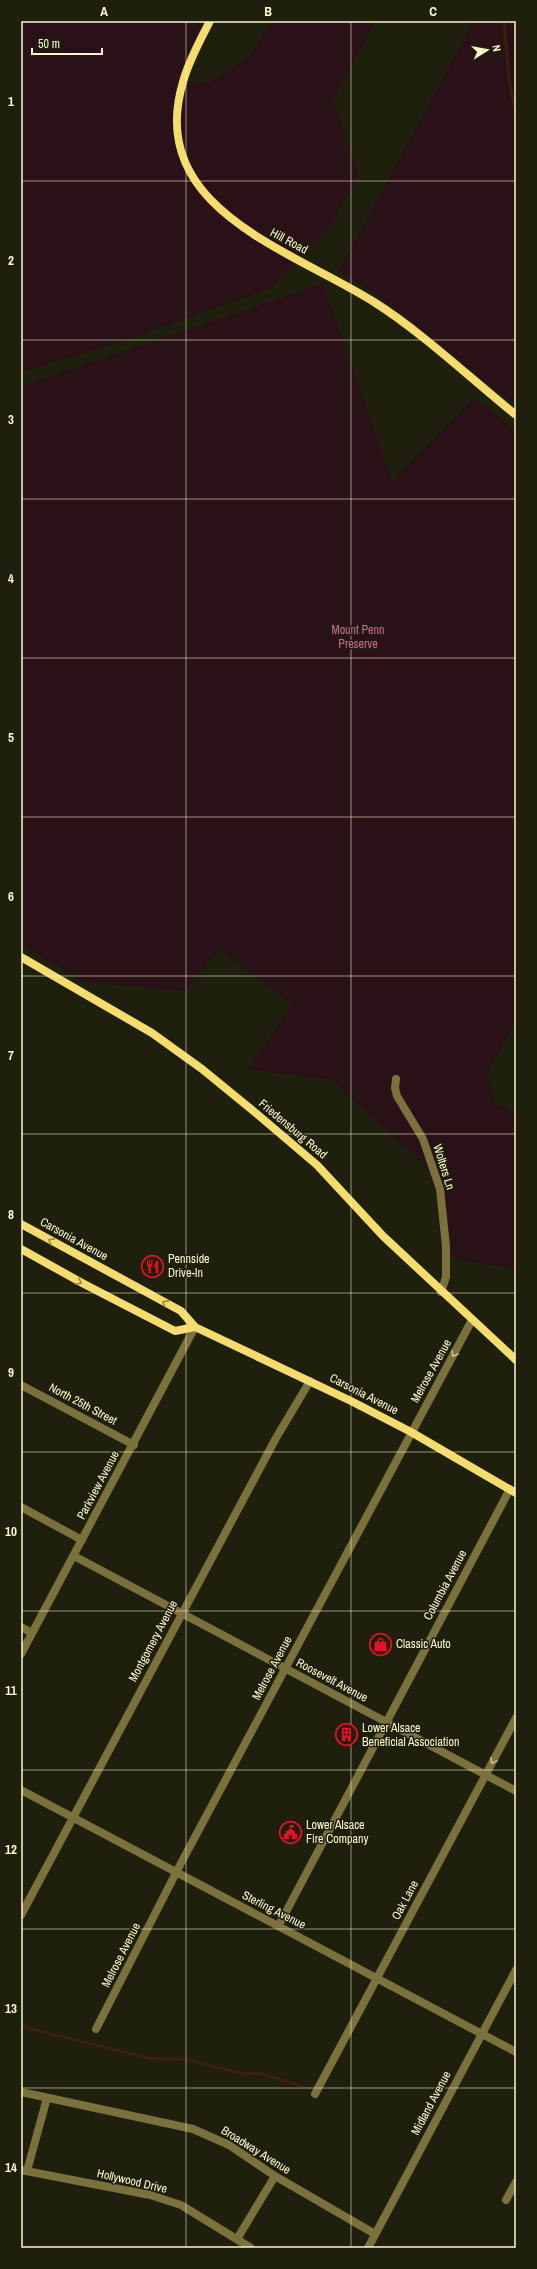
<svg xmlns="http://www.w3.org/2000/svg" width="537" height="2269" font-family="'Archivo Narrow',sans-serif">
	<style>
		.green { fill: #291117 }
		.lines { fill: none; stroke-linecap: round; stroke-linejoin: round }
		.stream { stroke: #3a200c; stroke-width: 3 }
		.street { stroke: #7b713c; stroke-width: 8 }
		.secondary { stroke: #f5dd6d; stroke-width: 8 }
		.oneway { stroke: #958842 }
		.oneway2 { stroke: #c8c294 }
		.grid { fill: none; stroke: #fcf8cf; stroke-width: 1; stroke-opacity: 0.55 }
		.labels { text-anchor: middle; stroke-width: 3; stroke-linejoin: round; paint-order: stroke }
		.street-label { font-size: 12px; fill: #fcf8cf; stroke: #1f1f0e }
		.park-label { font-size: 12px; fill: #d66196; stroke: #1f1f0e }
		.poi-label { font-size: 12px; fill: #fcf8cf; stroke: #1f1f0e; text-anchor: start }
		.neatline { fill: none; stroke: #fcf8cf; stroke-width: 1.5 }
		.grid-label { font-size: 13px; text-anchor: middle; font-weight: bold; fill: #fcf8cf }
	</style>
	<rect width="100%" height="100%" fill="#1f1f0e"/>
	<!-- green -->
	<path class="green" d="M21,21H203L190,50L178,87L210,82L248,58L271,21H376L333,99L359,177L327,230L271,288L121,342L21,372Z
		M463,21H516V406L384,300L339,271L471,26Z
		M323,284L392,481L474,398L516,431V1021L487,1074L495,1103L516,1113V1270L453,1258L430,1171L333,1080L247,1069L293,1005L219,949L185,991L84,982L21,944V386Z"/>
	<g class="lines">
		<!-- stream -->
		<path class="stream" d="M504,21L509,80L516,115
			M21,2025L31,2029L148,2058L189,2060L242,2074L259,2073L310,2089"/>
		<!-- street -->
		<path class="street" d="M396,1079L395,1088L397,1096L423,1139L440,1189L446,1246V1277L441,1292
			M21,1385L134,1445
			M21,1507L82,1540
			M74,1556L516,1791
			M21,1627L32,1633
			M21,1654L195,1327
			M21,1790L516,2052
			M21,1915L276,1438L310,1381
			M279,1925L510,1489
			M96,2029L180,1865L472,1320
			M21,2092L193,2129L229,2145L275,2176L375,2234
			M315,2094L516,1718
			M21,2170L150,2195L181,2205L251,2248
			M27,2171L47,2098
			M506,2200L516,2182
			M237,2239L275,2176
			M368,2248L516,1970"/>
		<!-- secondary -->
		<path class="secondary" d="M210,21C200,41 189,60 183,82C145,209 292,250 374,302C423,333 470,378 516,415
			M21,957L152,1033L202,1069L257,1114L317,1165L383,1236L516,1360
			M21,1224L181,1311L195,1327L351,1401L411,1432L516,1493
			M21,1249L84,1284L175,1331L195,1327"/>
	</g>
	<!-- one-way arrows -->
	<defs><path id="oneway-chevron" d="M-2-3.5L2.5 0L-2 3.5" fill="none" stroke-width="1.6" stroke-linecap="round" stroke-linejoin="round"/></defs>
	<g class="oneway">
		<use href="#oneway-chevron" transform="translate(51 1241) rotate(-151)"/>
		<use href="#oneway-chevron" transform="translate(79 1282) rotate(29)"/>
		<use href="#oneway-chevron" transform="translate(165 1303) rotate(-152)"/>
	</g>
	<g class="oneway2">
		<use href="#oneway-chevron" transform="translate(454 1354) rotate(119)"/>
		<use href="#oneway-chevron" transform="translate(493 1761) rotate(118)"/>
	</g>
	<!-- grid -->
	<path class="grid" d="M186,21V2248M351,21V2248M21,181H516M21,340H516M21,499H516M21,658H516M21,817H516M21,976H516M21,1134H516M21,1293H516M21,1452H516M21,1611H516M21,1770H516M21,1929H516M21,2088H516"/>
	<!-- icons -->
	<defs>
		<symbol id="restaurant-ring" viewBox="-11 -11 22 22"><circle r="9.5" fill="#1f1f0e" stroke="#e80f26" stroke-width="1.5"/><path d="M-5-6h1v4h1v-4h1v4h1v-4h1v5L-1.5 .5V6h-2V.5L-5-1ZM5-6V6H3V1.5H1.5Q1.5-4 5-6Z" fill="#e80f26"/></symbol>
		<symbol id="shop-ring" viewBox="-11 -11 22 22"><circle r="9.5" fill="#1f1f0e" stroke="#e80f26" stroke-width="1.5"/><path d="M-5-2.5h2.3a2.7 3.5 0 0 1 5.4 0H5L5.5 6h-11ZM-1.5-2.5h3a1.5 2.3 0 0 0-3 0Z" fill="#e80f26"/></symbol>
		<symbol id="building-ring" viewBox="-11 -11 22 22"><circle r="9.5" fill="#1f1f0e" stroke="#e80f26" stroke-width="1.5"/><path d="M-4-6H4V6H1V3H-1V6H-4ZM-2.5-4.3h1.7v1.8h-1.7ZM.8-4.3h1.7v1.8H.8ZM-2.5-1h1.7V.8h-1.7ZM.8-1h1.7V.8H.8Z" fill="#e80f26"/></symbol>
		<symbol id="civic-ring" viewBox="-11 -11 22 22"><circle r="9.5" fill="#1f1f0e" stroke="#e80f26" stroke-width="1.5"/><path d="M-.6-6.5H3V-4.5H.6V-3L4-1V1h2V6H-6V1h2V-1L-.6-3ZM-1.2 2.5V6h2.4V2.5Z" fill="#e80f26"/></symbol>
	</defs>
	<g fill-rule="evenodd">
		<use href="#restaurant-ring" x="140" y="1254" width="25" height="25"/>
		<use href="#shop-ring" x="368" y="1632" width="25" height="25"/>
		<use href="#building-ring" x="334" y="1722" width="25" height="25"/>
		<use href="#civic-ring" x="278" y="1820" width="25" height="25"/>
	</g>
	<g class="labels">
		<!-- street labels -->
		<g class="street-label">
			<text transform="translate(289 241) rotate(28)" y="4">Hill Road</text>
			<text transform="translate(293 1129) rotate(40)" y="4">Friedensburg Road</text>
			<text transform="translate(444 1167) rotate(73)" y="4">Wolters Ln</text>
			<text transform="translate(74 1239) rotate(29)" y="4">Carsonia Avenue</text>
			<text transform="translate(431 1371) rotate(-61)" y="4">Melrose Avenue</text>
			<text transform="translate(364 1394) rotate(27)" y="4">Carsonia Avenue</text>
			<text transform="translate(83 1404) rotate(28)" y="4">North 25th Street</text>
			<text transform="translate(98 1485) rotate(-62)" y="4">Parkview Avenue</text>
			<text transform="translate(445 1585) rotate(-62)" y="4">Columbia Avenue</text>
			<text transform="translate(153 1641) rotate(-62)" y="4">Montgomery Avenue</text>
			<text transform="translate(272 1668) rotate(-62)" y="4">Melrose Avenue</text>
			<text transform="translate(332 1680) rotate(28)" y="4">Roosevelt Avenue</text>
			<text transform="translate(405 1900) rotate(-62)" y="4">Oak Lane</text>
			<text transform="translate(274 1910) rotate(27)" y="4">Sterling Avenue</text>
			<text transform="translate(121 1955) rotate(-63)" y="4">Melrose Avenue</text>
			<text transform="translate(431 2103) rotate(-62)" y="4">Midland Avenue</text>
			<text transform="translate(256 2150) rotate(32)" y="4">Broadway Avenue</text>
			<text transform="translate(132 2181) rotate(13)" y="4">Hollywood Drive</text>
		</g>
		<!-- park labels -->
		<g class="park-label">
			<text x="358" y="634">Mount Penn<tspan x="358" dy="14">Preserve</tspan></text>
		</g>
		<!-- poi labels -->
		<g class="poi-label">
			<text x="168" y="1263">Pennside<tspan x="168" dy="14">Drive-In</tspan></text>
			<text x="396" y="1648">Classic Auto</text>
			<text x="362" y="1732">Lower Alsace<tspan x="362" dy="14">Beneficial Association</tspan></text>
			<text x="306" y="1829">Lower Alsace<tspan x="306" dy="14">Fire Company</tspan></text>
		</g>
	</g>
	<!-- border -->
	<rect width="537" height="2269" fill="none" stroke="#1f1f0e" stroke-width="44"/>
	<!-- north arrow -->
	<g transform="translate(487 50) rotate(79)" stroke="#1f1f0e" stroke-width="3" paint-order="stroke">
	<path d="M0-3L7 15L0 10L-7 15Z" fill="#fcf8cf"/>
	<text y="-6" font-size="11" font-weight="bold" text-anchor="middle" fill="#fcf8cf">N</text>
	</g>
	<!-- scale -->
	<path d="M32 48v6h70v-6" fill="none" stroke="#fcf8cf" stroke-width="2"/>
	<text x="38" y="48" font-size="12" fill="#fcf8cf" stroke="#1f1f0e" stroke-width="3" paint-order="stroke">50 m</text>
	<rect x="22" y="22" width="493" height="2225" class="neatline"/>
	<g class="grid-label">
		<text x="104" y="16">A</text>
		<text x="268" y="16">B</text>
		<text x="433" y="16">C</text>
		<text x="11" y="106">1</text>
		<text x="11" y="265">2</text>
		<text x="11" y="424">3</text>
		<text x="11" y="583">4</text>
		<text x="11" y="742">5</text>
		<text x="11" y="901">6</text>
		<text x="11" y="1060">7</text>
		<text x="11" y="1219">8</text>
		<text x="11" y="1377">9</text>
		<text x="11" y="1536">10</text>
		<text x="11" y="1695">11</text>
		<text x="11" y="1854">12</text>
		<text x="11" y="2013">13</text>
		<text x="11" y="2172">14</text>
	</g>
</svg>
